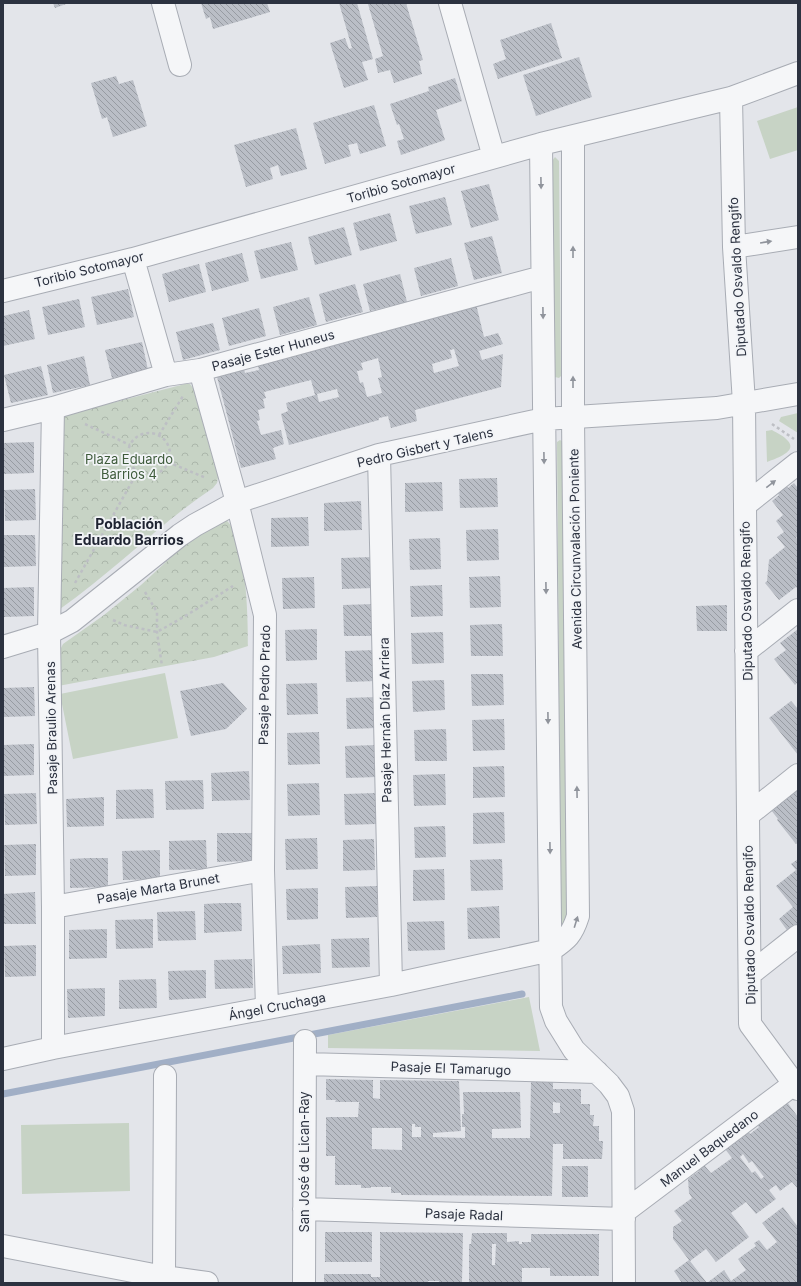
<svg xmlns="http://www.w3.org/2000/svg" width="801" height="1286" font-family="Inter,sans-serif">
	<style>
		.grass { fill: #c7d3c5 }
		.forest { fill: url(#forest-crowns) }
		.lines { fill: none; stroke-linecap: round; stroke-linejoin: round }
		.stream { stroke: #a1afc6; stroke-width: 7 }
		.building { fill: url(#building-back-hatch); fill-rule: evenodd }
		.minor-casing { stroke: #a8acb4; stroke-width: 24 }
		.path { stroke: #bdbfc4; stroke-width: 2.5; stroke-dasharray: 3 3; stroke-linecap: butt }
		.minor { stroke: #f5f6f8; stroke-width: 22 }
		.oneway { fill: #90949c }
		.labels { text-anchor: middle; stroke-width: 3.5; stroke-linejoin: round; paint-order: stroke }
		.street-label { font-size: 13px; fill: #2c3240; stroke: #f2f4f7 }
		.park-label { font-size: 13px; fill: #3e5b3b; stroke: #f2f4f7 }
		.neighbourhood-label { font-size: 14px; font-weight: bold; fill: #1e2331; stroke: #f2f4f7 }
	</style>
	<defs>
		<pattern id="forest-crowns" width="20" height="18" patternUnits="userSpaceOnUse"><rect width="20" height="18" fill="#c7d3c5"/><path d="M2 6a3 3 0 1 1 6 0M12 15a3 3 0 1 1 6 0" fill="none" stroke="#abb6aa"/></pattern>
		<pattern id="building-back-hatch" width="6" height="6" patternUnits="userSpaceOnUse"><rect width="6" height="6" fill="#babec6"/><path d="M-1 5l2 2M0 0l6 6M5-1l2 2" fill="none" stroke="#979ba2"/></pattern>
	</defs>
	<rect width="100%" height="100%" fill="#e3e5ea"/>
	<!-- grass -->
	<path class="grass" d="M798,107V150L770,159L757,121Z
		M555,157L559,161L561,376L559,378L555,377L552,161Z
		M798,413V433L779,421L781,417Z
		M772,430C777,433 784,436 788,441C798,452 774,459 767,462L766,431Z
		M560,440L563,442L567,924L564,926L561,925L557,442Z
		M165,673L178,738L73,759L60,694Z
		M529,997L540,1051L328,1048V1035Z
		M129,1123L130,1191L22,1194L21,1125Z"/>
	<!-- forest -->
	<path class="forest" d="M185,384H190L193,388L218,477L217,483L213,488C159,524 114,571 60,609L62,421L65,415Z
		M226,520C247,537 248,620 248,646L214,657L58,686L61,648L63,644L104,615L141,585L181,548L203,531Z"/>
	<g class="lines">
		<!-- stream -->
		<path class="stream" d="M3,1094L522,994"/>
	</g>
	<!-- building -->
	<path class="building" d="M53,3H69L55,8Z
		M201,3H267L270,12L213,29L210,17L206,19Z
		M339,3H357L373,59L362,62L368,80L344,88L330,43L345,38L349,49L352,48Z
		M370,3H406L423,60L419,61L422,74L394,83L390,70L378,73L375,59L383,56L368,4Z
		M551,23L562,58L498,79L493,64L506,59L500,40Z
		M579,57L592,97L536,116L523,75Z
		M116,76L119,84L133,80L147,126L113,137L107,117L102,119L91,83Z
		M455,78L462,101L436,110L445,140L401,155L397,141L404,139L399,124L397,125L390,104L429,91L428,87Z
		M374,105L386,146L360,154L357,143L348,145L351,156L325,164L313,123Z
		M296,128L307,169L281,176L278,165L270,168L273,179L246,187L234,145Z
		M489,184L499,220L471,228L461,191Z
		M445,197L452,225L416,234L409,206Z
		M390,213L397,241L360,251L353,223Z
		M344,227L352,255L315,265L308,237Z
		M492,236L502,273L474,280L464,243Z
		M291,242L298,270L261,279L254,251Z
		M242,253L249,281L212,291L205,263Z
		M451,258L458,286L421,296L414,268Z
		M199,264L206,292L169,302L162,274Z
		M400,274L407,302L370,311L363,284Z
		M355,284L363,312L326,322L319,294Z
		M128,289L134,317L97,325L91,297Z
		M309,297L317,325L280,335L273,307Z
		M79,299L85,327L48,335L42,307Z
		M476,304L484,337L498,333L503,344L479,351L482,360L503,354L501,387L415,410L417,421L391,428L388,416L379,418V420L289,445L281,414L288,411L286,403L315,395L311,380L264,392L266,398L263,399L265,408L258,410L260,420L257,421L261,435L281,430L284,444L273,448L276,459L241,468L216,373L243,366L245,373L259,370L257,362ZM454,349L459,366L434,373L432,364L452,358L450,350ZM378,358L382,377L378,378L382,393L367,397L363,382L360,383L357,371L363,370L361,363ZM337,389L339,397L319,402L317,394Z
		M259,308L266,336L229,346L222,318Z
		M29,310L35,339L3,346V316Z
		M213,323L220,350L183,360L176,332Z
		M142,342L148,370L112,378L105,350Z
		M84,356L90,385L53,393L47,365Z
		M41,366L48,395L11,403L4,375Z
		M34,442V473L3,474V443Z
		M497,478L498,507L460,508L459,479Z
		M442,482L443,511L405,512V483Z
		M783,482L788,488L794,483L798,488V536L796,538L798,540V589L796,587L779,600L765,583L767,581L769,560L785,547L777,537L784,532L776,521L783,515L772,501L779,495L775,489Z
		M35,489L36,520L5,521L4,490Z
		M361,501L362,530L324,531V503Z
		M308,517L309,546L271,547V518Z
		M498,529L499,560L467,561L466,530Z
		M4,535H35L36,566L4,567Z
		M440,538L441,569L410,570L409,539Z
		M373,557L374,588L342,589L341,558Z
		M500,576L501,607L470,608L469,577Z
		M314,577L315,608L283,609L282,578Z
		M442,585L443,616L411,617L410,586Z
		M34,587V616L3,617V588Z
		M375,604L376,636H344L343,605Z
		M727,605V631H697L696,606Z
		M502,624L503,656H471L470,625Z
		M317,629V660L286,661L285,630Z
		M798,629V682L795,685L774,659L786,650L780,643Z
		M443,632L444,663L412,664L411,633Z
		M376,650L377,681L346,682L345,651Z
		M471,674H503L504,705L472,706Z
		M444,680L445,710L413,712L412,681Z
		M223,683L247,709L226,729L191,736L180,691Z
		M317,683L318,714L287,715L286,684Z
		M34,687L35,716L3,717V688Z
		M377,697L378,728L347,729L346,698Z
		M791,701L798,709V755L769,718Z
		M504,719L505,750L473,751L472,720Z
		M446,729L447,761H415L414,730Z
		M319,732L320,764L288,765L287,733Z
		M34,744V775L3,776V745Z
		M377,745V777L346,778L345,746Z
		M504,766L505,797L473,798V767Z
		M249,771L250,800L212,801L211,773Z
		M445,774L446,805L414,806L413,775Z
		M203,780L204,809L166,810L165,781Z
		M319,783L320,815L288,816L287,784Z
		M798,788V843L796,844L777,820L778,819L771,810Z
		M153,789L154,818L116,819V790Z
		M36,793L37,824L5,825L4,794Z
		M376,793V824L345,825L344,794Z
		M104,797V826L67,827L66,799Z
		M504,812L505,843L473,844V813Z
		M445,826L446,857L415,858L414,827Z
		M217,833H254L255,861L217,862Z
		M317,838L318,869L286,870L285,839Z
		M374,839L375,870L343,871V840Z
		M206,840L207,869L169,870V841Z
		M36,844V875L5,876L4,845Z
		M160,850V879L123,880L122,851Z
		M89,858H108V887L70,888V859Z
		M502,859L503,890L471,891L470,860Z
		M798,859V926L789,933L779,919L793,907L776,886L796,870L791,864Z
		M444,869L445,900L413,901V870Z
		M377,886V917L346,918L345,887Z
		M318,888V919L287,920L286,889Z
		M35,892L36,924H4L3,894Z
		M223,903H241L242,931L204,933V904Z
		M499,906L500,938L468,939L467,908Z
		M195,911L196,940L158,941L157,912Z
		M153,919V948L116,949L115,920Z
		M444,921L445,950L408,951L407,922Z
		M107,929V958L69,959V930Z
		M369,938L370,967L332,968L331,939Z
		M320,944L321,973L283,974L282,946Z
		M36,945V976L5,977L4,946Z
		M252,959L253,988L215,989L214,960Z
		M206,970V998L169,1000L168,971Z
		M156,979L157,1008L119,1009V980Z
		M105,988V1016L68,1018L67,989Z
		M326,1079L373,1080V1098L380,1099V1080L459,1081L461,1131L433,1133V1137L465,1138V1127H462V1114H464L463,1092H520L521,1128L492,1129V1138H530L531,1081H553V1089H581V1104H590V1115H594L593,1126H599V1141H603L602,1159H563V1144H553L552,1196L401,1195V1193H391V1187H371V1188H361V1185H335V1156H326V1117H358L359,1102H335L336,1100H326ZM553,1102L560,1103V1113H553ZM412,1124H415V1127H421V1137H412ZM372,1128H402V1150L372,1149Z
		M787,1102L798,1117V1189L792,1182L780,1191L776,1185L769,1190L776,1199L756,1214L746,1202L731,1213L749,1237L716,1262L706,1249L690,1261L707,1283H682L674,1271L689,1260L673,1239V1227L682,1221L674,1211L692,1198L689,1193L688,1179L699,1171L698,1169L704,1165L711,1173L732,1158L725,1149L748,1132L750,1134L759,1127L757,1125ZM743,1154L749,1163L752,1161L764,1177L761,1179L755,1171L752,1173L740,1157Z
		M562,1166H588V1197H562Z
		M783,1207L798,1227V1283H707L724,1270L731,1281L746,1270L738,1259L756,1246L754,1243L759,1240L767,1250L777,1242L762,1223Z
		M325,1232H372V1262H325Z
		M380,1232L463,1233L462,1283H439V1281H428V1283H324V1274H371V1277H380Z
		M472,1233H507V1242L519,1241V1244H522V1242H531V1234H599V1276H550V1268H522V1283H469V1244H471ZM492,1244H496L495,1265H492Z"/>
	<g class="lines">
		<defs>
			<path id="minor" d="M163,3L180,65
				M450,3L494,157
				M731,98L734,247L744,403L750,1024L798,1089
				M541,144L551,1007L556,1021L574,1050L609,1084L618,1096L623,1111L624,1283
				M734,247L798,237
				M133,259L166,375
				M3,291L133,259L541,144L731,98L798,73
				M200,370L237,502L265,615L263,870L267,1008
				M3,420L53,408L166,375L200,370L542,277
				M379,455L391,985
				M745,505L798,463
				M3,647L49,633L72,621L180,535L195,525L237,502L379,455L544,419L717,408L798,394
				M746,651L798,610
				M748,815L798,775
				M53,907L263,870
				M750,974L798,936
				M53,1048V907L49,633L53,408
				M3,1059L53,1048L391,985L551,950C567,939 572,935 578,916L573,417V137
				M305,1064L597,1072
				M304,1209L624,1219
				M624,1212L794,1084
				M3,1246L164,1277L207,1283
				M164,1277L165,1076
				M304,1283L305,1041"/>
		</defs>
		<!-- minor casing -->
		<use href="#minor" class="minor-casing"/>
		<!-- path -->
		<path class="path" d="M85,424L130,445
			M772,424L794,439
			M128 454a21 21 0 1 1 42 0a21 21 0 1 1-42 0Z
			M159,435L183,396
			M168,462L206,478
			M75,583L138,471
			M145,592L157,612V632L162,666
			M113,620L124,625L157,632L187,615L233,586"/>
		<!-- minor -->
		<use href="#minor" class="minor"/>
	</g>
	<!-- one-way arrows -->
	<defs><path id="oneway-solid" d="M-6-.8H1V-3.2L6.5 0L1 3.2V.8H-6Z"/></defs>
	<g class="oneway">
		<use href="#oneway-solid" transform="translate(541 183) rotate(89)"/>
		<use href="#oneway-solid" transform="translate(766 242) rotate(-9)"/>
		<use href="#oneway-solid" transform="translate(573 252) rotate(-90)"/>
		<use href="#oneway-solid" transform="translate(543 313) rotate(89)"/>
		<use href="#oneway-solid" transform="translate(573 382) rotate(-90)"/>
		<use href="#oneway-solid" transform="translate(544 458) rotate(89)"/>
		<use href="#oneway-solid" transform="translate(771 484) rotate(-38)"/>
		<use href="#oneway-solid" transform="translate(546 588) rotate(89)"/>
		<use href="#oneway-solid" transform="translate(548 718) rotate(89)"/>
		<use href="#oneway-solid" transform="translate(577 792) rotate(-91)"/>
		<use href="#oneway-solid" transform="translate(550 848) rotate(89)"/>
		<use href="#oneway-solid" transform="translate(576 922) rotate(-73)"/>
	</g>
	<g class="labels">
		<!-- street labels -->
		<g class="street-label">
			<text transform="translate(401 183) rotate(-16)" y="5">Toribio Sotomayor</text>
			<text transform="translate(89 269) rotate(-14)" y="5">Toribio Sotomayor</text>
			<text transform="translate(737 277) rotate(-93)" y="5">Diputado Osvaldo Rengifo</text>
			<text transform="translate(273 350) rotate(-15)" y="5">Pasaje Ester Huneus</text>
			<text transform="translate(425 447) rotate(-13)" y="5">Pedro Gisbert y Talens</text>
			<text transform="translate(575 549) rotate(-91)" y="5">Avenida Circunvalación Poniente</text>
			<text transform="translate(746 601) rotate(-91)" y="5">Diputado Osvaldo Rengifo</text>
			<text transform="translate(264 685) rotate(-89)" y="5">Pasaje Pedro Prado</text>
			<text transform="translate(385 720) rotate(-91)" y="5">Pasaje Hernán Díaz Arriera</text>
			<text transform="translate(51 728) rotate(-91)" y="5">Pasaje Braulio Arenas</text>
			<text transform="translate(158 888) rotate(-10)" y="5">Pasaje Marta Brunet</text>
			<text transform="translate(749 925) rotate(-91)" y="5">Diputado Osvaldo Rengifo</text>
			<text transform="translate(277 1006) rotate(-11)" y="5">Ángel Cruchaga</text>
			<text transform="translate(451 1068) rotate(2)" y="5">Pasaje El Tamarugo</text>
			<text transform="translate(709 1148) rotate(-37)" y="5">Manuel Baquedano</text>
			<text transform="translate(304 1162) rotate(-90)" y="5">San José de Lican-Ray</text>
			<text transform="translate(464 1214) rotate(2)" y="5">Pasaje Radal</text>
		</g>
		<!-- park labels -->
		<g class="park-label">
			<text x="129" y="464">Plaza Eduardo<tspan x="129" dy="15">Barrios 4</tspan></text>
		</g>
		<!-- neighbourhood labels -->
		<g class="neighbourhood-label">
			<text x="129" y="529">Población<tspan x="129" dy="16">Eduardo Barrios</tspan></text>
		</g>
	</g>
	<!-- border -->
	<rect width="801" height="1286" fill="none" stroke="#2c3240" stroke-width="8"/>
</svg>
